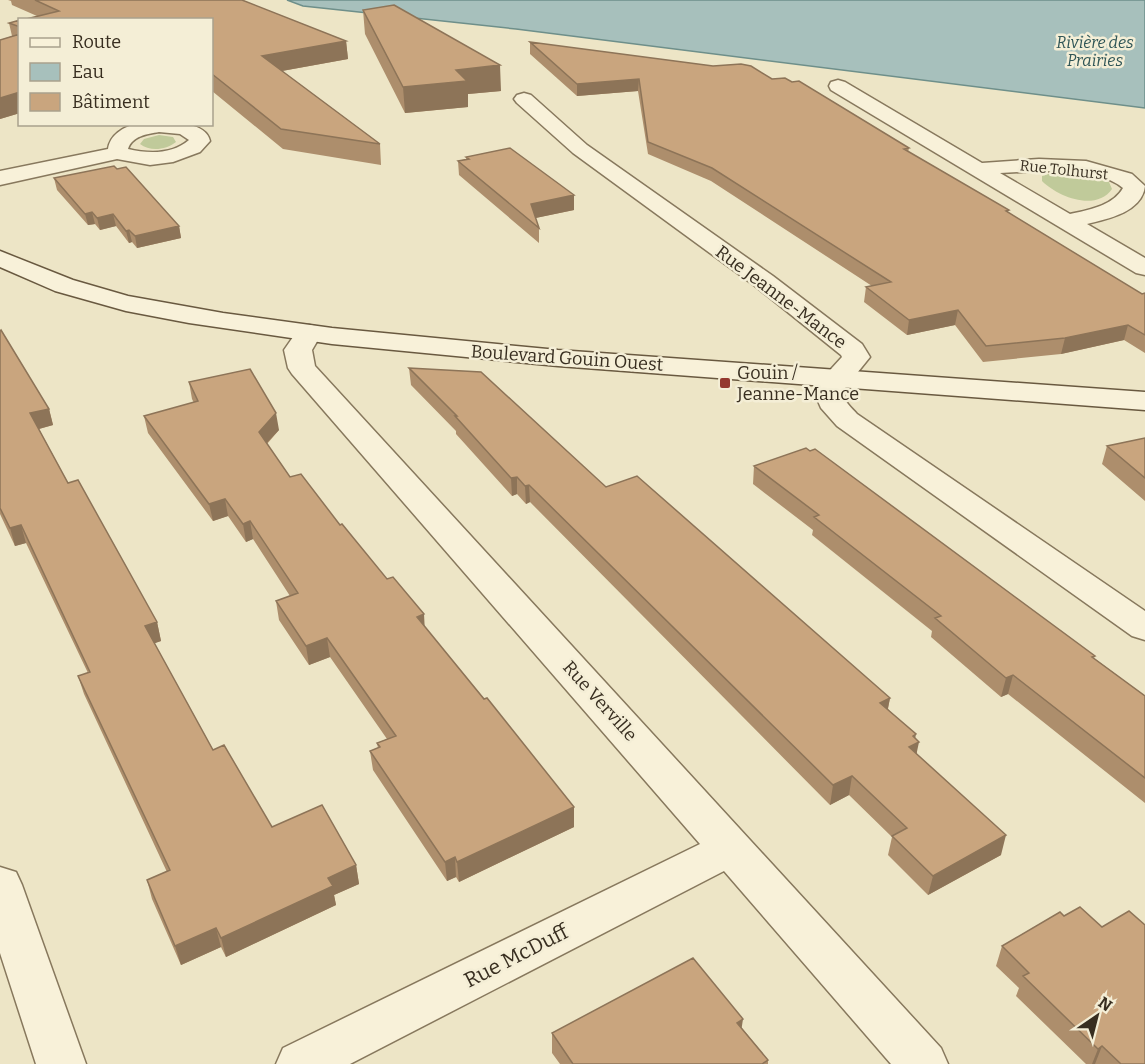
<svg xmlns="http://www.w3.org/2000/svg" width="1145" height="1064" font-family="Bitter,serif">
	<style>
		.green { fill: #c0ca9a }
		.water { fill: #a7c0bc; stroke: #6e8f8a; stroke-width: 1.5 }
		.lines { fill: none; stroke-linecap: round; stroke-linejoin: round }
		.street-casing { stroke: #87785d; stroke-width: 3 }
		.secondary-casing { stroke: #695940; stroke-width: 3 }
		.street { fill: #f8f1d9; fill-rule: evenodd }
		.secondary { fill: #f8f1d9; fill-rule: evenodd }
		.wall { fill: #ad8e6c }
		.shaded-wall { fill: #8d7458 }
		.building { fill: #c9a57e; stroke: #8d7458; stroke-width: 1.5 }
		.poi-dot { fill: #94382f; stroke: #f4eed6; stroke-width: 2 }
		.labels { text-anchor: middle; stroke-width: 5; stroke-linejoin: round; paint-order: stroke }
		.far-street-label { font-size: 15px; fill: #382e20; stroke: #f4eed6 }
		.far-water-label { font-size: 16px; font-style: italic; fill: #305657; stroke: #f4eed6 }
		.street-label { font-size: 18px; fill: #382e20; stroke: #f4eed6 }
		.poi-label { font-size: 18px; fill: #382e20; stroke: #f4eed6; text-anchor: start }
		.near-street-label { font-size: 21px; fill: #382e20; stroke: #f4eed6 }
	</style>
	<rect width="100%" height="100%" fill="#ede5c6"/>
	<!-- green -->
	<path class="green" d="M159,135L173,137L176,142C166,150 150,152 140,144L144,139Z
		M1052,173L1088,176L1109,182L1112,189C1096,212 1058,197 1042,181V176Z"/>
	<!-- water -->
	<path class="water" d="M287,0H1145V108L516,29L303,6Z"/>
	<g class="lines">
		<defs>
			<path id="street" d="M838,80L845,82L982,163L1039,159L1086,161L1132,174L1145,186C1142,212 1108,219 1087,224L1145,258V275L1136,273L831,90L829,86L831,82ZM1039,171C1066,172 1101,170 1123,188C1113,206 1088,210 1070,214L1000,173Z
				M524,93L531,95L587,145L773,276L862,344L870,357L845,388C840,399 850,406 857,414L1145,611V640L1132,636L837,426L821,408L814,392L821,380L842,357L841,355L755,286L573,153L517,103L514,99L517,95Z
				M136,124C156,124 205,117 210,141L200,152L173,162L150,165L117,159L0,185V171L108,149C110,135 123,127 136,124ZM159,132L180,134L189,140C173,154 149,154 128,149C132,136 147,134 159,132Z
				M309,325L318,327L322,333L312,350L315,366L941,1048L948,1064H891L724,871L350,1064H276L283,1048L700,844L292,374L288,368L284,350L300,327Z
				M0,867L16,872L22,885L86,1064H36L0,953Z"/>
			<path id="secondary" d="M0,251L73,280L128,296L223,313L332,328L558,350L1145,392V410L558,366L332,344L189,323L126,311L55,291L0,267Z"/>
		</defs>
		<!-- street casing -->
		<use href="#street" class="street-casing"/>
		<!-- secondary casing -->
		<use href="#secondary" class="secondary-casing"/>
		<!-- street -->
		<use href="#street" class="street"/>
		<!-- secondary -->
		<use href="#secondary" class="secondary"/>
	</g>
	<!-- wall -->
	<path class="wall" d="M8,0H242L346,41L348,59L282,71L380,144L381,165L283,149L212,91V20L37,16L12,5L11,1Z
		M363,10L501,91L468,94V107L405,113L365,34Z
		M20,20V113L0,119V40L12,36L9,23Z
		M530,42L772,79L909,148L908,152L1142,294L1145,293V353L1124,340L1061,354L983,362L955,325L907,335L864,302L866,287L872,286L711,181L648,154L638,91L577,96L530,54Z
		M466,157L574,210L535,218L539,228V243L459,175L458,161L466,159Z
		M117,169L179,226L181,238L137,248L132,242L129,243L116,226L100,230L95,224L88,225L57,190L54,178Z
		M0,331L49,409L53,425L39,429L68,483L157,622L161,641L154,643L213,750L272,827L356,865L359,884L334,895L336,905L226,957L221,947L181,965L152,899L147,880L167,872L84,694L78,676L88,673L26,543L15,546L0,514Z
		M409,368L606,487L890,698L888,709L915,738L917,754L1001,855L928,895L888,855L892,837L849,795L830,805L530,502L526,504L517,494L512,496L456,434V431L411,385Z
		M189,382L279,430L267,444L290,477L340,525L574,807V827L459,882L456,877L447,881L373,770L370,751L378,748L377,743L387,739L330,657L309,665L279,620L276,601L290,596L253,539L246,542L228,516L213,521L148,433L144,416L194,403L192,399Z
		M1145,438V501L1102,464L1107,446Z
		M754,466L1095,656L1094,658L1145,696V803L1008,694L1001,697L931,637L932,631L812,535L813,530L753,484Z
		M1064,916L1102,927L1145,1064H1086L1016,996L1019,988L996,966L1002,946Z
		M742,1028L768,1060V1064H560L552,1053V1033Z"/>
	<!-- shaded-wall -->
	<path class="shaded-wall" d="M346,41L348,59L265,74L262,56Z
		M500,65L501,91L468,94V107L405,113L403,87L456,70Z
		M639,79L638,91L577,96V84Z
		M20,92V113L0,119V98Z
		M574,195V210L531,219V204Z
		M92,212L95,224L88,225L85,214Z
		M113,214L116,226L100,230L97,218Z
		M179,226L181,238L137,248L135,236Z
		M129,230L132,242L129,243L126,231Z
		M958,310L955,325L907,335L909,320Z
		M1128,325L1124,340L1061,354L1065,338Z
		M49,409L53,425L35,430L30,413Z
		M276,413L279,430L261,449L259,432Z
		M517,477V494L512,496L511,478Z
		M529,485L530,502L526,504L525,486Z
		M225,499L228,516L213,521L209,504Z
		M250,521L253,539L246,542L243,524Z
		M21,525L26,543L15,546L10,528Z
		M424,614L425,633L417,617Z
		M157,622L161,641L150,645L145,626Z
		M327,638L330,657L309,665L306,646Z
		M1013,675L1008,694L1001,697L1006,678Z
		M890,698L886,717L880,703Z
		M916,734L914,744L919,742L915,761L909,747L913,736Z
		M852,776L849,795L830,805L833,785Z
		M574,807V827L459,882L457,862Z
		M1006,835L1001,855L928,895L933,876Z
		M455,857L456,877L447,881L445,862Z
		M356,865L359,884L334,895L336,905L226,957L221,938L328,878Z
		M216,928L221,947L181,965L175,946Z
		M743,1019L740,1039L737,1023Z
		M1102,1046L1095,1064H1092L1098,1049Z"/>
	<!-- building -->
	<path class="building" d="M35,0H242L346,41L262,56L380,144L281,129L212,74V20H22L59,11Z
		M394,5L500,65L456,70L467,81L403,87L363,10Z
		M20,20V27L9,23Z
		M20,34V92L0,98V40Z
		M530,42L713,66L741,64L751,66L772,79L785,78L792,82L799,81L909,148L904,149L1009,210L1006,211L1142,294L1145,293V335L1128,325L1065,338L986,346L958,310L909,320L866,287L891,282L712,168L648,142L639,79L577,84Z
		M510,148L574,195L531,204L539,228L458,161L469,159L466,157Z
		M114,166L117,169L126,167L179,226L135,236L129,230L126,231L113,214L97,218L92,212L85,214L54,178Z
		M1,330L49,409L30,413L68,483L78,480L157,622L145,626L213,750L224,745L272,827L322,805L356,865L328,878L333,886L221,938L216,928L175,946L147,880L170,870L78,676L90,672L21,525L10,528L0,508V331Z
		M409,368L481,372L606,487L637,476L890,698L880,703L916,734L913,736L919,742L909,747L1006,835L933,876L892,836L907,828L852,776L833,785L529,485L525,486L517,477L511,478L455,416H457Z
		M250,369L276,413L259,432L290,477L301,474L340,525L342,524L387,579L393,577L424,614L417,617L484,699L487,698L574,807L457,862L455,857L445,862L370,751L380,747L377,743L396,736L327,638L306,646L276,601L298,593L250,521L243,524L225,499L209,504L144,416L198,401L189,382Z
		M1145,438V478L1107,446Z
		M806,448L810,451L815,449L1095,656L1092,657L1145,696V778L1013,675L1006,678L935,618L941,616L814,517L819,515L754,466Z
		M1080,907L1102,927L1129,911L1145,925V1064H1121L1102,1046L1098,1049L1023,976L1029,973L1002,946L1060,912L1064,916Z
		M693,958L743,1019L737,1023L768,1060L762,1064H573L552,1033Z"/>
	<!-- markers -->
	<rect class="poi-dot" x="719" y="377" width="12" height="12" rx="3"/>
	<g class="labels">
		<!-- far-street labels -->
		<g class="far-street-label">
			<text transform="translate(1064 170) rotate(6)" y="5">Rue Tolhurst</text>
		</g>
		<!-- far-water labels -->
		<g class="far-water-label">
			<text x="1095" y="48">Rivière des<tspan x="1095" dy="18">Prairies</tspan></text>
		</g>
		<!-- street labels -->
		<g class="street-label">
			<text transform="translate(781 297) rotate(37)" y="6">Rue Jeanne-Mance</text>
			<text transform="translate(567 358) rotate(4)" y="6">Boulevard Gouin Ouest</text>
			<text transform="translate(600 701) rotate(48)" y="6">Rue Verville</text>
		</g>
		<!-- poi labels -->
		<g class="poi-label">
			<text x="737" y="379">Gouin /<tspan x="737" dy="21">Jeanne-Mance</tspan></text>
		</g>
		<!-- near-street labels -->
		<g class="near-street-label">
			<text transform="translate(516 956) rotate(-27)" y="7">Rue McDuff</text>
		</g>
	</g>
	<!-- legend -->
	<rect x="18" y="18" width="195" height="108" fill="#f4eed6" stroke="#a9a18d" stroke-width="1.5"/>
	<rect x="30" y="38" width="30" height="9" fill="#f8f1d9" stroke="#a9a18d" stroke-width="1.5"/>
	<text x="72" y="48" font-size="18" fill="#382e20">Route</text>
	<rect x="30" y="63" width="30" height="18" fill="#a7c0bc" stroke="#a9a18d" stroke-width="1.5"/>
	<text x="72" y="78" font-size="18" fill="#382e20">Eau</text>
	<rect x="30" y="93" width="30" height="18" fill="#c9a57e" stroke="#a9a18d" stroke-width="1.5"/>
	<text x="72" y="108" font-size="18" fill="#382e20">Bâtiment</text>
	<!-- north arrow -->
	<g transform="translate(1097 1016) rotate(35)" stroke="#f4eed6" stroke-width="4.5" paint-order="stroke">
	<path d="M0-4.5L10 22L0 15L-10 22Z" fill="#382e20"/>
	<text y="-9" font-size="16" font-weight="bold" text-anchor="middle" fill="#382e20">N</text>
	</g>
</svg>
